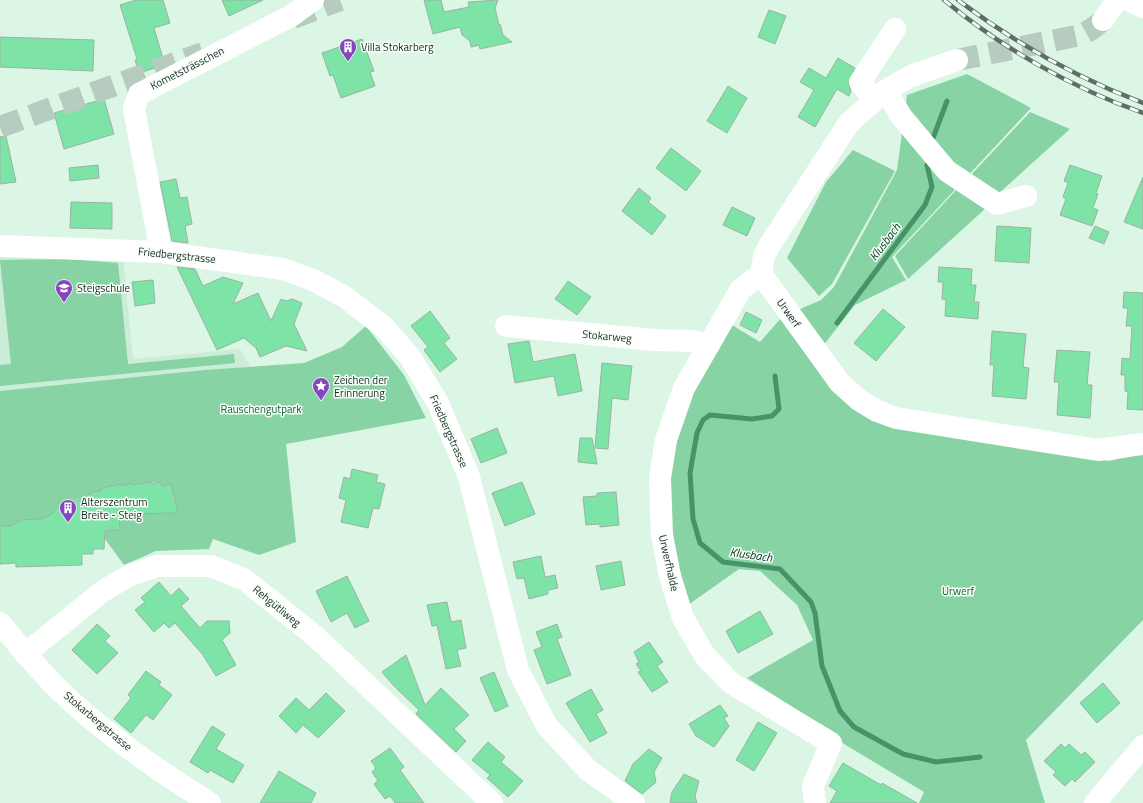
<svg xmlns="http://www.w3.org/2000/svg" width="1143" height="803" font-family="'Titillium Web',sans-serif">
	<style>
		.built { fill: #cbecd6 }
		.green { fill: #87d3a4 }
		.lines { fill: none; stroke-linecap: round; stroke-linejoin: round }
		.stream { stroke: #479267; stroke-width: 5 }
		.building { fill: #7ee3a7; stroke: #9ab3a2 }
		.minor-tunnel { stroke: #b6ccbe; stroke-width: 22; stroke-dasharray: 22 11; stroke-linecap: butt }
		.highway-tunnel { stroke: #b6ccbe; stroke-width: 22; stroke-dasharray: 22 11; stroke-linecap: butt }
		.minor { stroke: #fff; stroke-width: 22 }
		.major { stroke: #fff; stroke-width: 22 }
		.rail-casing { stroke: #606f65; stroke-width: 4.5 }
		.rail { stroke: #f5fff8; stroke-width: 3; stroke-dasharray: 9; stroke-linecap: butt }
		.labels { text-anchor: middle; stroke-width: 3; stroke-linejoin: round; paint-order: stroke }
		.poi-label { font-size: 11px; fill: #1c2620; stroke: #f5fff8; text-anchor: start }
		.street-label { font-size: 11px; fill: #1c2620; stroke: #f5fff8 }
		.park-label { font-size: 11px; fill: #115e38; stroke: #f5fff8 }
		.water-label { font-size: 12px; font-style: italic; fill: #06341d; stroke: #f5fff8 }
	</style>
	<rect width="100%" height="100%" fill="#dcf6e5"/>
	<!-- built -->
	<path class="built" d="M0,246L123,258L133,359L240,349L251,367L0,391Z"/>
	<!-- green -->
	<path class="green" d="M967,74L1031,108L892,257L906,280L855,305L812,360L898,427L1109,461L1143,454V620L1026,740L1045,803H919L924,792L844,744L830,731L747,678L813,640L797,605L760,571L739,569L688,605L664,501L672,442L689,395L732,325L760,342L782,317L821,300L834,287L897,170L907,95Z
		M1030,112L1070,129L997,195L970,176Z
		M853,150L895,171L832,284L819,296L787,258L826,182Z
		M958,188L986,208L908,279L895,256Z
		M69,259L118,263L128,364L234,354L235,363L0,386V365L11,364L0,260Z
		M366,326L404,375L426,418L286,444L296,542L259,555L213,539L209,549L156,551L124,565L105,539V531L120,530L119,514L178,513L171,484L162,486L161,482L132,485L131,483L122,486L121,484L101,488L102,490L84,496V498L75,500V502L53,510L54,513L41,519L21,520L12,526H0V391L205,370L304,363L342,347Z"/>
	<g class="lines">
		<!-- stream -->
		<path class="stream" d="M933,138L947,101
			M837,323L925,205L932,187L927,165
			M775,376L779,409L772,416L752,419L710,415L703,420L697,433L690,473L693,519L700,543L723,562L780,569L811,602L815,613L822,666L840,711L854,727L903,754L936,762L980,757"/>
	</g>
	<!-- building -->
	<path class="building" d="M136,0H163L170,23L154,28L165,65L139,73L135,60L137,59L120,5Z
		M222,0H263L229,16Z
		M424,0H441L444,12L469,7L468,2L498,0L495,8L499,25L500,24L503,35L512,42L480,49L479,45L471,47L470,41L462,35L460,27L433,34Z
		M769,10L786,16L775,44L758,37Z
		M0,37L94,40L93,71L0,67Z
		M362,39L374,71L370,72L375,86L341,98L333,75L330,76L322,53Z
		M838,58L855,68L848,82L851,91L849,96L837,89L815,127L798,117L814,90L800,82L809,68L826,78Z
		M728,86L747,98L727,133L707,121Z
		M104,99L114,134L64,149L54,113Z
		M6,136L16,182L0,184V137Z
		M671,148L701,171L686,191L656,168Z
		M98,165L99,178L70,181L69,168Z
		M1070,165L1102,176L1096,193L1098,194L1093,208L1098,210L1092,226L1060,215L1066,199L1063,197L1068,183L1064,181Z
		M1143,177V229L1124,222Z
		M176,179L180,198L187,197L192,224L185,226L188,243L172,241L160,182Z
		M639,188L651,198L648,202L666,216L652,235L622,211Z
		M71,202L112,203V229L70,228Z
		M732,207L755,218L747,236L723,225Z
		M997,226L1031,228L1029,263L995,261Z
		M1095,226L1109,232L1104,244L1089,238Z
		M177,267L195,269L203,286L223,277L243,283L233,304L258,293L271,321L281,299L286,301L292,299L302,303L294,324L307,351L286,346L260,357L256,348L244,338L217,350Z
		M939,267L972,269L971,285H976L974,302H979L978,319L945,316L946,300L942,299L943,282H938Z
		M153,280L155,303L135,306L132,282Z
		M568,281L591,297L577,315L555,299Z
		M1124,292L1143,293V410L1127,409L1128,392L1125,391V375H1121L1122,358L1130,359L1132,326H1126L1128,308H1123Z
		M883,309L905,327L876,361L854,343Z
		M430,311L450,338L444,343L457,359L440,372L424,350L428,347L411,326Z
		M746,312L762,320L756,333L740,325Z
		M992,331L1026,334L1023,367L1029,368L1026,399L992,396L994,365H990Z
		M529,341L533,362L575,354L582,391L558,396L554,376L515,383L508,344Z
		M1057,350L1090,352L1087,385H1092L1090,418L1057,415L1059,382H1054Z
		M602,363L632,366L628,400L612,398L608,449L595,448Z
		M497,428L507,453L481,463L471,439Z
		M580,438H592L597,464L578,462Z
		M352,469L378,475L376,482L385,484L379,509L373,508L368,528L341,522L346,500L339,498L344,477L350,479Z
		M151,482L152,484L161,482L162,486L171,484L178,513L119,514L120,530L105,531L104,549H93V554H82V565L16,567V563L0,564V526H12L20,520L41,519L54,513L53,510L84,498V496L93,493L92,492L102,490L101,488L121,484L122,486L131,483L132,485Z
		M522,482L535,514L505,526L492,493Z
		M616,492L619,525L600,527V524L586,525L583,497L597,496V493Z
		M541,556L545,577L555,575L558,588L548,590V594L529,599L524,578L517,579L513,562Z
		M621,561L625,585L601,590L596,566Z
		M347,576L369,621L355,628L347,613L331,622L316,591Z
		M159,582L171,596L179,588L189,599L181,606L200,628L207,621H229L230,633L222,640L236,665L216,676L203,655L175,623L169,628L164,623L154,632L135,610L145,602L141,598Z
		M447,602L451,622L461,620L466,648L457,650L461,666L446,669L437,625L432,626L427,605Z
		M760,611L773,634L738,653L726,631Z
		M97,624L110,636L105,641L118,653L97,674L72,650Z
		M557,624L562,637L557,639L571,675L547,684L534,650L542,647L536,632Z
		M649,642L663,662L657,666L668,682L652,692L638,672L641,671L636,664L639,662L634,652Z
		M406,655L425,705L441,688L469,715L454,729L466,741L456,752L416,714L419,710L394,686L382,672Z
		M146,671L161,682L159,685L172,695L153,720L146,715L131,733L114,719L131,698L128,695Z
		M494,672L508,706L495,712L480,678Z
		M1103,683L1120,703L1097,723L1080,703Z
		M591,689L603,710L596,714L607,733L590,742L566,703Z
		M326,693L345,711L318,738L303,725L296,733L279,716L296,698L309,710Z
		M720,705L728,716L724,718L729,726L714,747L696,736L689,724Z
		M758,722L777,733L754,771L736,760Z
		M212,726L225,734L216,749L244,765L233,783L210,770L208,773L190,762Z
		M488,742L505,757L501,762L523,781L508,797L487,778L490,775L472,760Z
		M1061,744L1065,748L1069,744L1081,755L1085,752L1095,762L1075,782L1072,779L1065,786L1053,775L1056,772L1044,761Z
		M390,748L404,767L400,770L424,803H395L390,796L385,799L374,784L378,781L372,772L376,768L371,761Z
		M649,749L662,758L654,772L656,782L642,794L625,781L633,764Z
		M843,763L881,785L882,783L917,803H830L837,791L829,786Z
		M279,771L316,793L311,803H260Z
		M684,774L699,781L695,796L697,803H670L672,792Z"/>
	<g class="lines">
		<!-- minor-tunnel -->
		<path class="minor-tunnel" d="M957,60L1081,35L1092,29L1103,20"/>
		<!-- highway-tunnel -->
		<path class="highway-tunnel" d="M293,18L340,0
			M0,127L203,53"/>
		<!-- minor -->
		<path class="minor" d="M1103,20L1117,0
			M957,60L911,76L886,90L849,123L769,246L764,256L761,274L840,383L859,400L877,411L896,418L1098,450L1143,444
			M886,90L901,116L947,171L997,204L1026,196
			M874,100L860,82L895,29
			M0,246L161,252L283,269L313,280L345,297L385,328L410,357L438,403L469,477L518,670L547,726L588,770L634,803
			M161,252L134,109L139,94L291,16L313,0
			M761,274L741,289L684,388L666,440L660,478L662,535L670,576L683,618L705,656L731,683L831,743L813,786L815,803
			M506,326L654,340L692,341L709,345
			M0,623C17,644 35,665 54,685C100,731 155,769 210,803
			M25,654L103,591L130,575L157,566H211L245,580L315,636L492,803
			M1095,803L1143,746"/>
		<!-- major -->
		<path class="major" d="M1128,0L1143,7"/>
		<defs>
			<path id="rail" d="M944,0C1002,48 1072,88 1143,113
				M958,0C1015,43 1077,78 1143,103"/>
		</defs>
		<!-- rail casing -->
		<use href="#rail" class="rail-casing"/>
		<!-- rail -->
		<use href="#rail" class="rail"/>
	</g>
	<!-- icons -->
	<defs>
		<symbol id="building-pin" viewBox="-11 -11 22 30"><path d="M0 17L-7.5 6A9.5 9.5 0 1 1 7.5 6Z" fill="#8546bb" stroke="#f5fff8"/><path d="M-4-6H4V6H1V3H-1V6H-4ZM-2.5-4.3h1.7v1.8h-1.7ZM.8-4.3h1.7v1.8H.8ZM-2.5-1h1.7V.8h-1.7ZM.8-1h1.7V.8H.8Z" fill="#fff"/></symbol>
		<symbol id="school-pin" viewBox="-11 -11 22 30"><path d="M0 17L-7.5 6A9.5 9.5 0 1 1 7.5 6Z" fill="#8546bb" stroke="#f5fff8"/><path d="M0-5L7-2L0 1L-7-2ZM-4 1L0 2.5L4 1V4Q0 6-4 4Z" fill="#fff"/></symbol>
		<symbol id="sight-pin" viewBox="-11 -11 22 30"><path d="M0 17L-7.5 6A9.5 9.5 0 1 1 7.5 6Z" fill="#8546bb" stroke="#f5fff8"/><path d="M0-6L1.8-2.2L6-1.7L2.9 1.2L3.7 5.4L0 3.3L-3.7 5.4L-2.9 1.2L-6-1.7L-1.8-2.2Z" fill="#fff"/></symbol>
	</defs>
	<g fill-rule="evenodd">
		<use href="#building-pin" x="338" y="37" width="20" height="27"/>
		<use href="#school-pin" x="54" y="278" width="20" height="27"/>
		<use href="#sight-pin" x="311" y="376" width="20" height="27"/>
		<use href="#building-pin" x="58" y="498" width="20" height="27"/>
	</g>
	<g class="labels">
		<!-- poi labels -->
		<g class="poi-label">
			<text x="361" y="51">Villa Stokarberg</text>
			<text x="77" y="292">Steigschule</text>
			<text x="334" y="384">Zeichen der<tspan x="334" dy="13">Erinnerung</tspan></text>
			<text x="81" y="506">Alterszentrum<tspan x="81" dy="13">Breite - Steig</tspan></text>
		</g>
		<!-- street labels -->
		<g class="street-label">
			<text transform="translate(187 68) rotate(-27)" y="4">Kometsträsschen</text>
			<text transform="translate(177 255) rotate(6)" y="4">Friedbergstrasse</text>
			<text transform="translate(789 313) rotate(54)" y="4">Urwerf</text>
			<text transform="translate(607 336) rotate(5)" y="4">Stokarweg</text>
			<text transform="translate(449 431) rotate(66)" y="4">Friedbergstrasse</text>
			<text transform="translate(669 563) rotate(77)" y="4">Urwerfhalde</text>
			<text transform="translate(277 606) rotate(39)" y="4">Rehgütliweg</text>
			<text transform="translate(98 721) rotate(40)" y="4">Stokarbergstrasse</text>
		</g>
		<!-- park labels -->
		<g class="park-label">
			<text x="261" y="413">Rauschengutpark</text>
			<text x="958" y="595">Urwerf</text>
		</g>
		<!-- water labels -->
		<g class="water-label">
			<text transform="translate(885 242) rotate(-53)" y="4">Klusbach</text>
			<text transform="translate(751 555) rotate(8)" y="4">Klusbach</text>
		</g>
	</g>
</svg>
